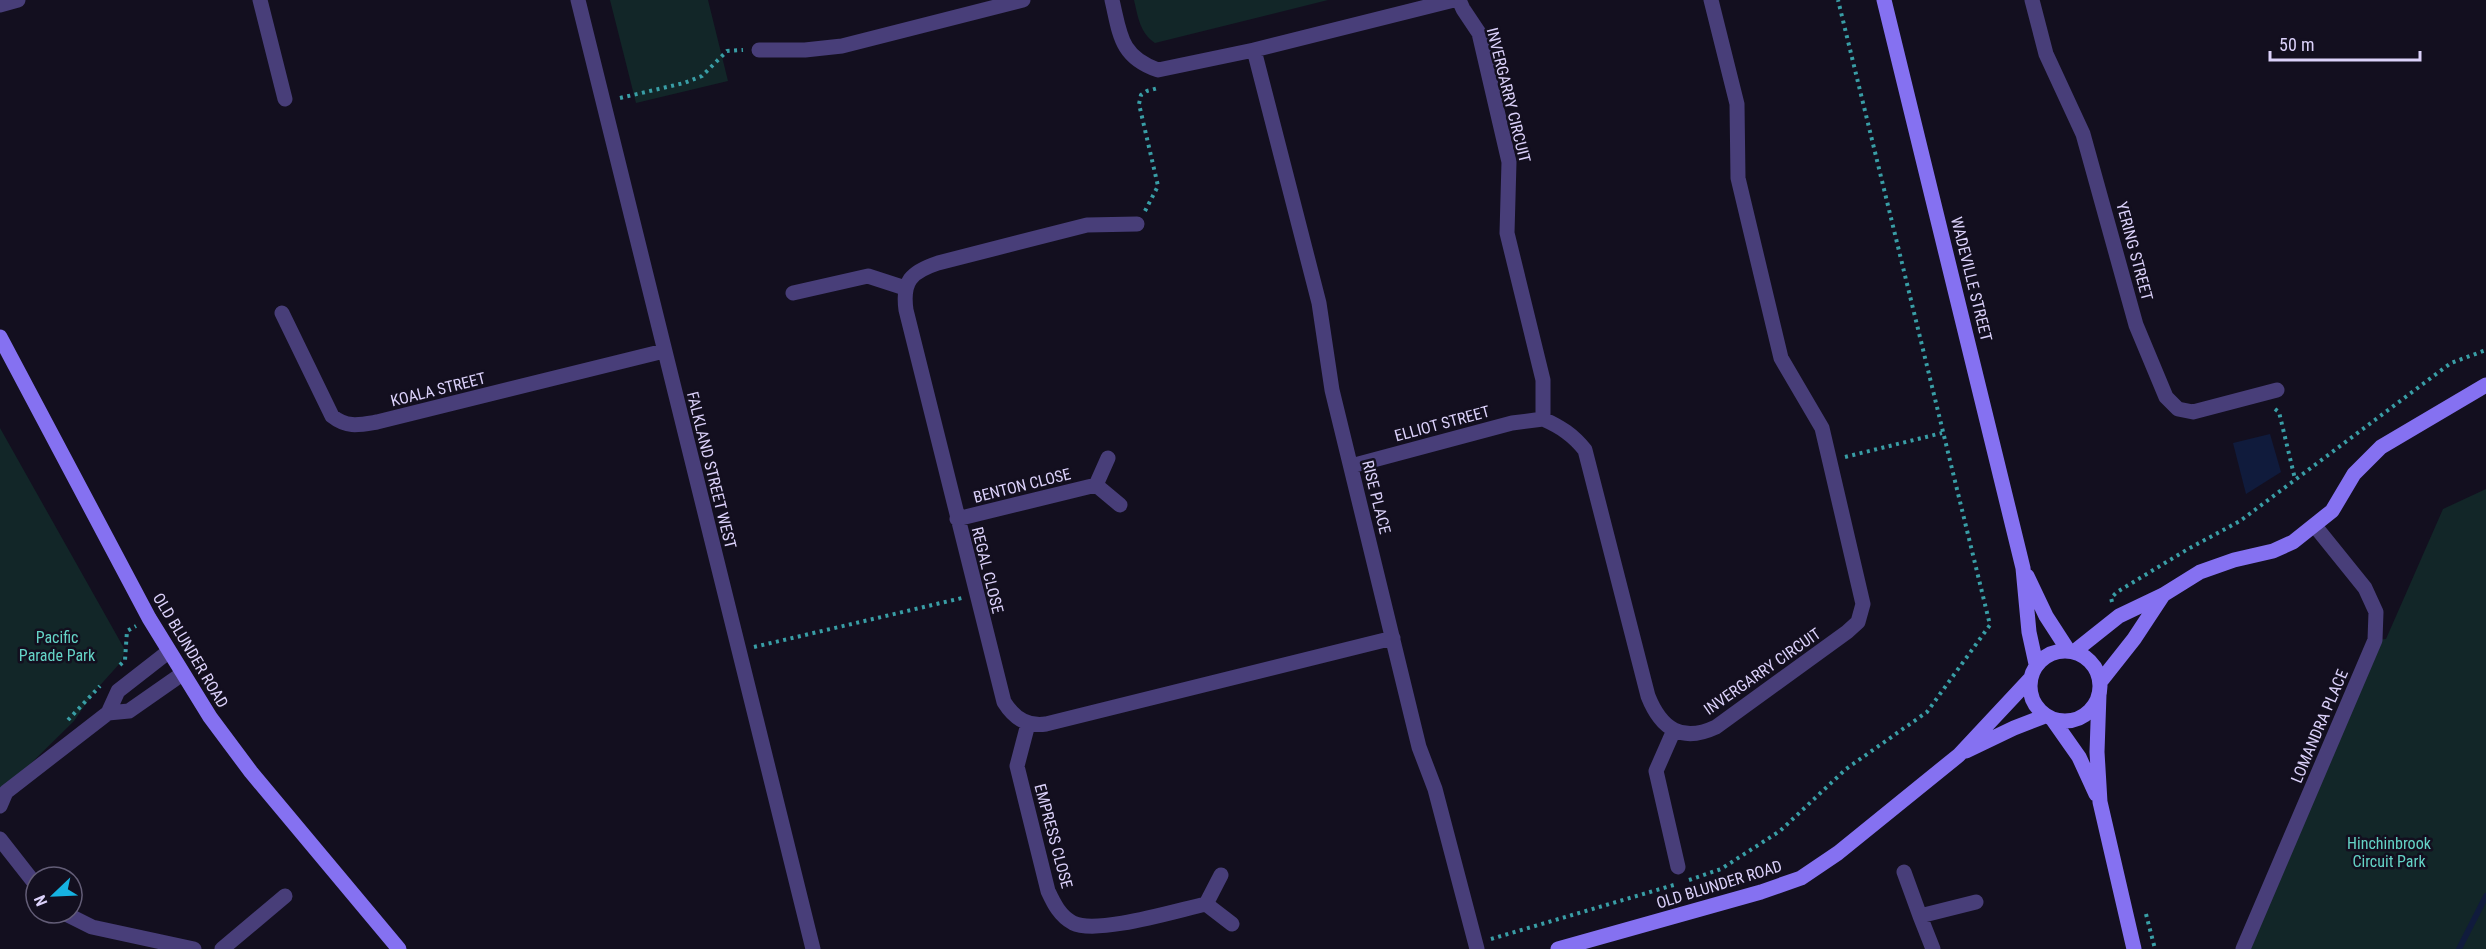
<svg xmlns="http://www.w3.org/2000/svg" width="2486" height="949" font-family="'Roboto Condensed',sans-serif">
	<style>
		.green { fill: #122628 }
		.water { fill: #101b3c }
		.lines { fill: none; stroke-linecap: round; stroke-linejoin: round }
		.stream { stroke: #101b3c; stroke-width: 6 }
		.path { stroke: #399ea6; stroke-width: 4; stroke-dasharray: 3 4.5; stroke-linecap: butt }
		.street { stroke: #483e79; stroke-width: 15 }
		.secondary { stroke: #8571f1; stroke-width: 15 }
		.labels { text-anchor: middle; stroke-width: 5; stroke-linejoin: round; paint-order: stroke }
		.street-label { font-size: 16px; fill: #dbd1fa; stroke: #130f1f }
		.park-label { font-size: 16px; fill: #64d3c6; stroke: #130f1f }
	</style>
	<rect width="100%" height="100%" fill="#130f1f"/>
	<!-- green -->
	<path class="green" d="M610,0H708L728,81L636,103Z
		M1134,0H1328L1155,43C1140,33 1138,17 1134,0Z
		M0,428L125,650L121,662L94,692L74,721L7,787L0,797Z
		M2486,489V949H2243L2375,640L2386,639L2443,509Z"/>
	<!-- water -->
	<path class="water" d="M2270,434L2281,472L2246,494L2233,443Z"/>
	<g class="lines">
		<!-- stream -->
		<path class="stream" d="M2459,949L2486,896"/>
		<!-- path -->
		<path class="path" d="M620,98L684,83L702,76L727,51L743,50
			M1145,211L1158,186L1139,104L1141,95L1147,91L1158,88
			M2275,409L2279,412L2295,479
			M1845,457L1942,433
			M2112,602L2111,598L2117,592L2188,549L2240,521L2451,363L2486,350
			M754,647L962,598
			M120,665L125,660L127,631L136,626
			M68,720L100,686
			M1689,880L1721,869L1780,831L1846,769L1927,712L1990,625L1838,0
			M2146,914L2155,949
			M1491,939L1677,884"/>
		<!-- street -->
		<path class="street" d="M260,0L285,99
			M578,0L813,949
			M1112,0C1120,34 1120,57 1158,70L1254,50L1454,0
			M1459,0L1463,9L1479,33L1509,162L1507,233L1543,380V419C1561,427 1573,435 1585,450L1648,696C1661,729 1682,743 1716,727L1847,632L1858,622L1863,604L1822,428L1781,358L1738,178L1737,104L1711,0
			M2032,0L2046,54L2083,134L2136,325L2166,397L2178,409L2193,412L2277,390
			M0,5L18,0
			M759,50H805L842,46L1023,0
			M1254,50L1319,303L1332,390L1419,747L1435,789L1477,949
			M1137,224L1087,225L938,263C911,272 902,281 906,310L1004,702C1014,718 1027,727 1046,724L1393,638
			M793,293L868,276L905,288
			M282,313L332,416C347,428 359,425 377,422L664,351
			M1108,458L1096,485L1120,505
			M1351,466L1512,423L1543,419
			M957,519L1096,485
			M108,713L129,711L182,674
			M1028,724L1017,766L1048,891C1054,904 1060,916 1073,923C1097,935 1178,910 1206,904
			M1674,730L1656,771L1678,867
			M0,806L6,792L108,713L118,691L168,652
			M0,839L36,885
			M1904,872L1920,916L1976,902
			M1221,875L1206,904L1232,924
			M64,913L92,927L194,949
			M1920,916L1933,949
			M222,949L285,896
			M2243,949L2375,640L2376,612L2365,588L2315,526"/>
		<!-- secondary -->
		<path class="secondary" d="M1884,0L2023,568L2029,632L2036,664
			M0,337L149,618L210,717L251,772L399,949
			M2027,576L2046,616L2068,650
			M2030 686a35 35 0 1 1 70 0a35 35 0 1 1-70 0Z
			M2075,651L2119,616L2163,595L2200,572L2234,560L2273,551L2293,542L2332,511L2354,474L2381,447L2486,385
			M2100,682L2134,639L2163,595
			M2099,694L2097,752L2100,802L2134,949
			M2053,720L2079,757L2096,794
			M1966,751L2014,728L2045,716
			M1558,949L1761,892L1801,878L1838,853L1959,755L2030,679"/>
	</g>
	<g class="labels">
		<!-- street labels -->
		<g class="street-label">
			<text transform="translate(1509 95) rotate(76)" y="6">INVERGARRY CIRCUIT</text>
			<text transform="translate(2135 251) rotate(75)" y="6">YERING STREET</text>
			<text transform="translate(1972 279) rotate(76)" y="6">WADEVILLE STREET</text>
			<text transform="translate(438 389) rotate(-14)" y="6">KOALA STREET</text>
			<text transform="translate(1442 423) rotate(-15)" y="6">ELLIOT STREET</text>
			<text transform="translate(712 470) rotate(76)" y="6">FALKLAND STREET WEST</text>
			<text transform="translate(1022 485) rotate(-14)" y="6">BENTON CLOSE</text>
			<text transform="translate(1377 497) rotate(76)" y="6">RISE PLACE</text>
			<text transform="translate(988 570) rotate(76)" y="6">REGAL CLOSE</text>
			<text transform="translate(191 650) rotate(59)" y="6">OLD BLUNDER ROAD</text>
			<text transform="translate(1762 671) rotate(-35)" y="6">INVERGARRY CIRCUIT</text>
			<text transform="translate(2319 726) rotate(-67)" y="6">LOMANDRA PLACE</text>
			<text transform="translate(1054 836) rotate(75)" y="6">EMPRESS CLOSE</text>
			<text transform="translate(1719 884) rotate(-17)" y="6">OLD BLUNDER ROAD</text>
		</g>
		<!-- park labels -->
		<g class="park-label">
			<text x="57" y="643">Pacific<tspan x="57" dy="18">Parade Park</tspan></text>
			<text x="2389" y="849">Hinchinbrook<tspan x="2389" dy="18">Circuit Park</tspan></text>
		</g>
	</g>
	<!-- north arrow -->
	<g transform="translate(54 895) rotate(247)"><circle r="28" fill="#130f1f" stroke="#635d77" stroke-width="1.5"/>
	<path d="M0-4.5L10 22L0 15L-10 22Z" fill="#16b2e1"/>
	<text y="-9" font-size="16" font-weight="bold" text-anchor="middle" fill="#dbd1fa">N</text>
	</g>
	<!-- scale -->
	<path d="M2270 51v9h150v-9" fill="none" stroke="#dbd1fa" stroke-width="3"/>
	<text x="2279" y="51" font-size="18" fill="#dbd1fa" stroke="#130f1f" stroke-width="4.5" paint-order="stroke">50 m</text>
</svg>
